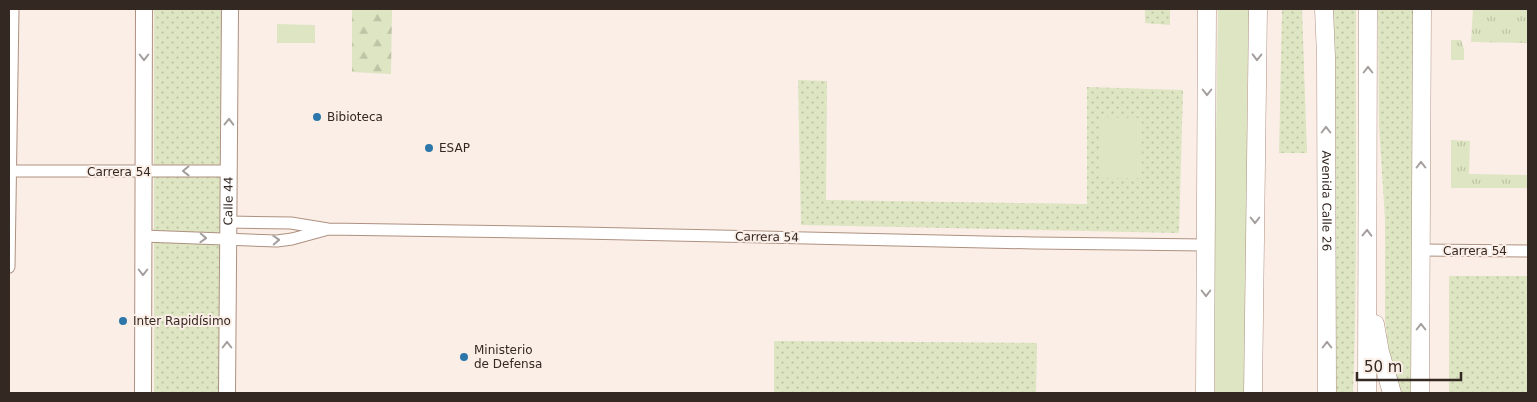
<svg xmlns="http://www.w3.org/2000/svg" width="1537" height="402" font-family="'DejaVu Sans',sans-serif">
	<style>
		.grass { fill: url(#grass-dots) }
		.forest { fill: url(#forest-firs) }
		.park { fill: url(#park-tufts) }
		.garden { fill: #dde5c2 }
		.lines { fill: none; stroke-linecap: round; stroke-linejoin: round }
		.street-casing { stroke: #ae9180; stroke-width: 13 }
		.secondary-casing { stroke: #ae9180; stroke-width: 18 }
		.primary-casing { stroke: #ae9180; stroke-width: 19 }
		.street { stroke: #fff; stroke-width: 11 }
		.secondary { stroke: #fff; stroke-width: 16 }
		.primary { stroke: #fff; stroke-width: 18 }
		.oneway { stroke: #a49e9c }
		.poi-dot { fill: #2c76aa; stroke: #fbeee7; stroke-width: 2 }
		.labels { text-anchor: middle; stroke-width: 4; stroke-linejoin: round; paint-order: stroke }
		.poi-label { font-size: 12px; fill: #342822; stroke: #fbeee7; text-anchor: start }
		.street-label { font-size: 12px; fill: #342822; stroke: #fbeee7 }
	</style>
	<defs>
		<pattern id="grass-dots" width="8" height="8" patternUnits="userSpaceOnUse" patternTransform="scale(1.25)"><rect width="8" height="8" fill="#dde5c2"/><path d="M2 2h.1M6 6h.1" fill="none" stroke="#bec4a6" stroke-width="1.8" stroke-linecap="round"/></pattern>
		<pattern id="forest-firs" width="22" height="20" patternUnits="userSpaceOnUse" patternTransform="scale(1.25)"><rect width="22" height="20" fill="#dde5c2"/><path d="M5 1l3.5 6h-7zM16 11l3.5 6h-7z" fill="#bec4a6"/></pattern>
		<pattern id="park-tufts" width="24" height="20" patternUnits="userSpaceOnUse" patternTransform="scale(1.25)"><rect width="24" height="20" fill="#dde5c2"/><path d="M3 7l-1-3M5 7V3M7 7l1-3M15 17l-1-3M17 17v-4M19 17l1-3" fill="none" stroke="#bec4a6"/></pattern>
	</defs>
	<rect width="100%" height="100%" fill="#fbeee7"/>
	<!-- grass -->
	<path class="grass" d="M154,9H222L220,393H154Z
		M1145,9H1170V25L1145,23Z
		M1282,9H1302L1307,153H1279Z
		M1331,9H1356C1355,137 1358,265 1353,393H1333Z
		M1378,9H1413L1412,393H1399L1393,377L1385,321V220L1379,125Z
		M798,80L827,81L826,200L1087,204V87L1183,90L1179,233L801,225Z
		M1449,276H1528V393H1449Z
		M774,341L1037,343L1036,393H774Z"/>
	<!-- forest -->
	<path class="forest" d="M352,9H392L391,74L352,72Z"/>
	<!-- park -->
	<path class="park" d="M1473,9H1528V43L1471,42Z
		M1451,40H1461L1464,49V60H1451Z
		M1451,140L1470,141L1469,174L1528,175V188H1451Z"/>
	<!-- garden -->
	<path class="garden" d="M1218,9H1249L1247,93L1248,206L1245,393H1215L1214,277Z
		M277,24L315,25V43H277Z
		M1101,117L1142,118V178H1100Z"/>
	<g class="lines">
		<defs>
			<path id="street" d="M9,171H229
				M228,222L291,223L328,229L582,233L1034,243L1206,245
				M143,236L277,241L292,239L325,230
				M1421,250L1528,251
				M9,267L13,9"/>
			<g id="secondary">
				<path d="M143,393L144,9"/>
				<path id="s1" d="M227,393L230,9"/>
			</g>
			<g id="primary">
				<path id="s2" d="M1324,9L1326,56L1327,393"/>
				<path d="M1375,324L1380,352L1392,393"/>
				<path d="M1205,393L1207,9"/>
				<path d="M1253,393L1258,9"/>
				<path d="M1367,393L1368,9"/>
				<path d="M1420,393L1422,9"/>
			</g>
		</defs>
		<!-- street casing -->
		<use href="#street" class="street-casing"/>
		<!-- secondary casing -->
		<use href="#secondary" class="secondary-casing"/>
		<!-- primary casing -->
		<use href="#primary" class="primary-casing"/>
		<!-- street -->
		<use href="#street" class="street"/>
		<!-- secondary -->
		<use href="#secondary" class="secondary"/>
		<!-- primary -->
		<use href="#primary" class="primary"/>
	</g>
	<!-- one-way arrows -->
	<defs><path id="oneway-chevron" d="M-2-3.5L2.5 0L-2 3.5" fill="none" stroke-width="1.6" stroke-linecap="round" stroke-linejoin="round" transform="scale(1.25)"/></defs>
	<g class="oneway">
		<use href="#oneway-chevron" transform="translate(144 57) rotate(90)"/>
		<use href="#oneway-chevron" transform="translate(1257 57) rotate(91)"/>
		<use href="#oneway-chevron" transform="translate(1368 70) rotate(-90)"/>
		<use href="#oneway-chevron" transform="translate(1207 92) rotate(90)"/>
		<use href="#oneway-chevron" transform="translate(229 122) rotate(-89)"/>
		<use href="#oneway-chevron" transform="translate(1326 130) rotate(-90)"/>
		<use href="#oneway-chevron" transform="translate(1421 165) rotate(-90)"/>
		<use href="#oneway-chevron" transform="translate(186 171) rotate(179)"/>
		<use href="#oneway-chevron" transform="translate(1255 220) rotate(90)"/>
		<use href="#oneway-chevron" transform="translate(1367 233) rotate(-89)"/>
		<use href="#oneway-chevron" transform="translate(203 238) rotate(2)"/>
		<use href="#oneway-chevron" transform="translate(276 240) rotate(-2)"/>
		<use href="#oneway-chevron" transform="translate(143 272) rotate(90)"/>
		<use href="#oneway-chevron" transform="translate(1206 293) rotate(90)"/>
		<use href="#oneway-chevron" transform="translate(1421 327) rotate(-90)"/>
		<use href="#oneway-chevron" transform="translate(227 345) rotate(-90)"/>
		<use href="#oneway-chevron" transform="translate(1327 345) rotate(-90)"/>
	</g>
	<!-- markers -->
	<g class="poi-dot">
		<circle cx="317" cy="117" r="5"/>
		<circle cx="429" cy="148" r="5"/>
		<circle cx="123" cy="321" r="5"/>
		<circle cx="464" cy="357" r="5"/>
	</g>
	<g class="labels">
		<!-- poi labels -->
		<g class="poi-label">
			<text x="327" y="121">Bibioteca</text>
			<text x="439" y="152">ESAP</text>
			<text x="133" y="325">Inter Rapidísimo</text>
			<text x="474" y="354">Ministerio<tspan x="474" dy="14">de Defensa</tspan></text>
		</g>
		<!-- street labels -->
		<g class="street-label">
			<text x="119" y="176">Carrera 54</text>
			<text dy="4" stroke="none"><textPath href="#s1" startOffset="192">Calle 44</textPath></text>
			<text dy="4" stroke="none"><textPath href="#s2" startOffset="192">Avenida Calle 26</textPath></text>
			<text transform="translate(767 237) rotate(1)" y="4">Carrera 54</text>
			<text x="1475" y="255">Carrera 54</text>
		</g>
	</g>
	<!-- border -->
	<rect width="1537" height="402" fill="none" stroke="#342822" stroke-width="20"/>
	<!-- scale -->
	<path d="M1357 372v8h104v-8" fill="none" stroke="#342822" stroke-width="2.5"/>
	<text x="1364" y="372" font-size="15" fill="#342822" stroke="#fbeee7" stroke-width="4" paint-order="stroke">50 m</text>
</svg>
